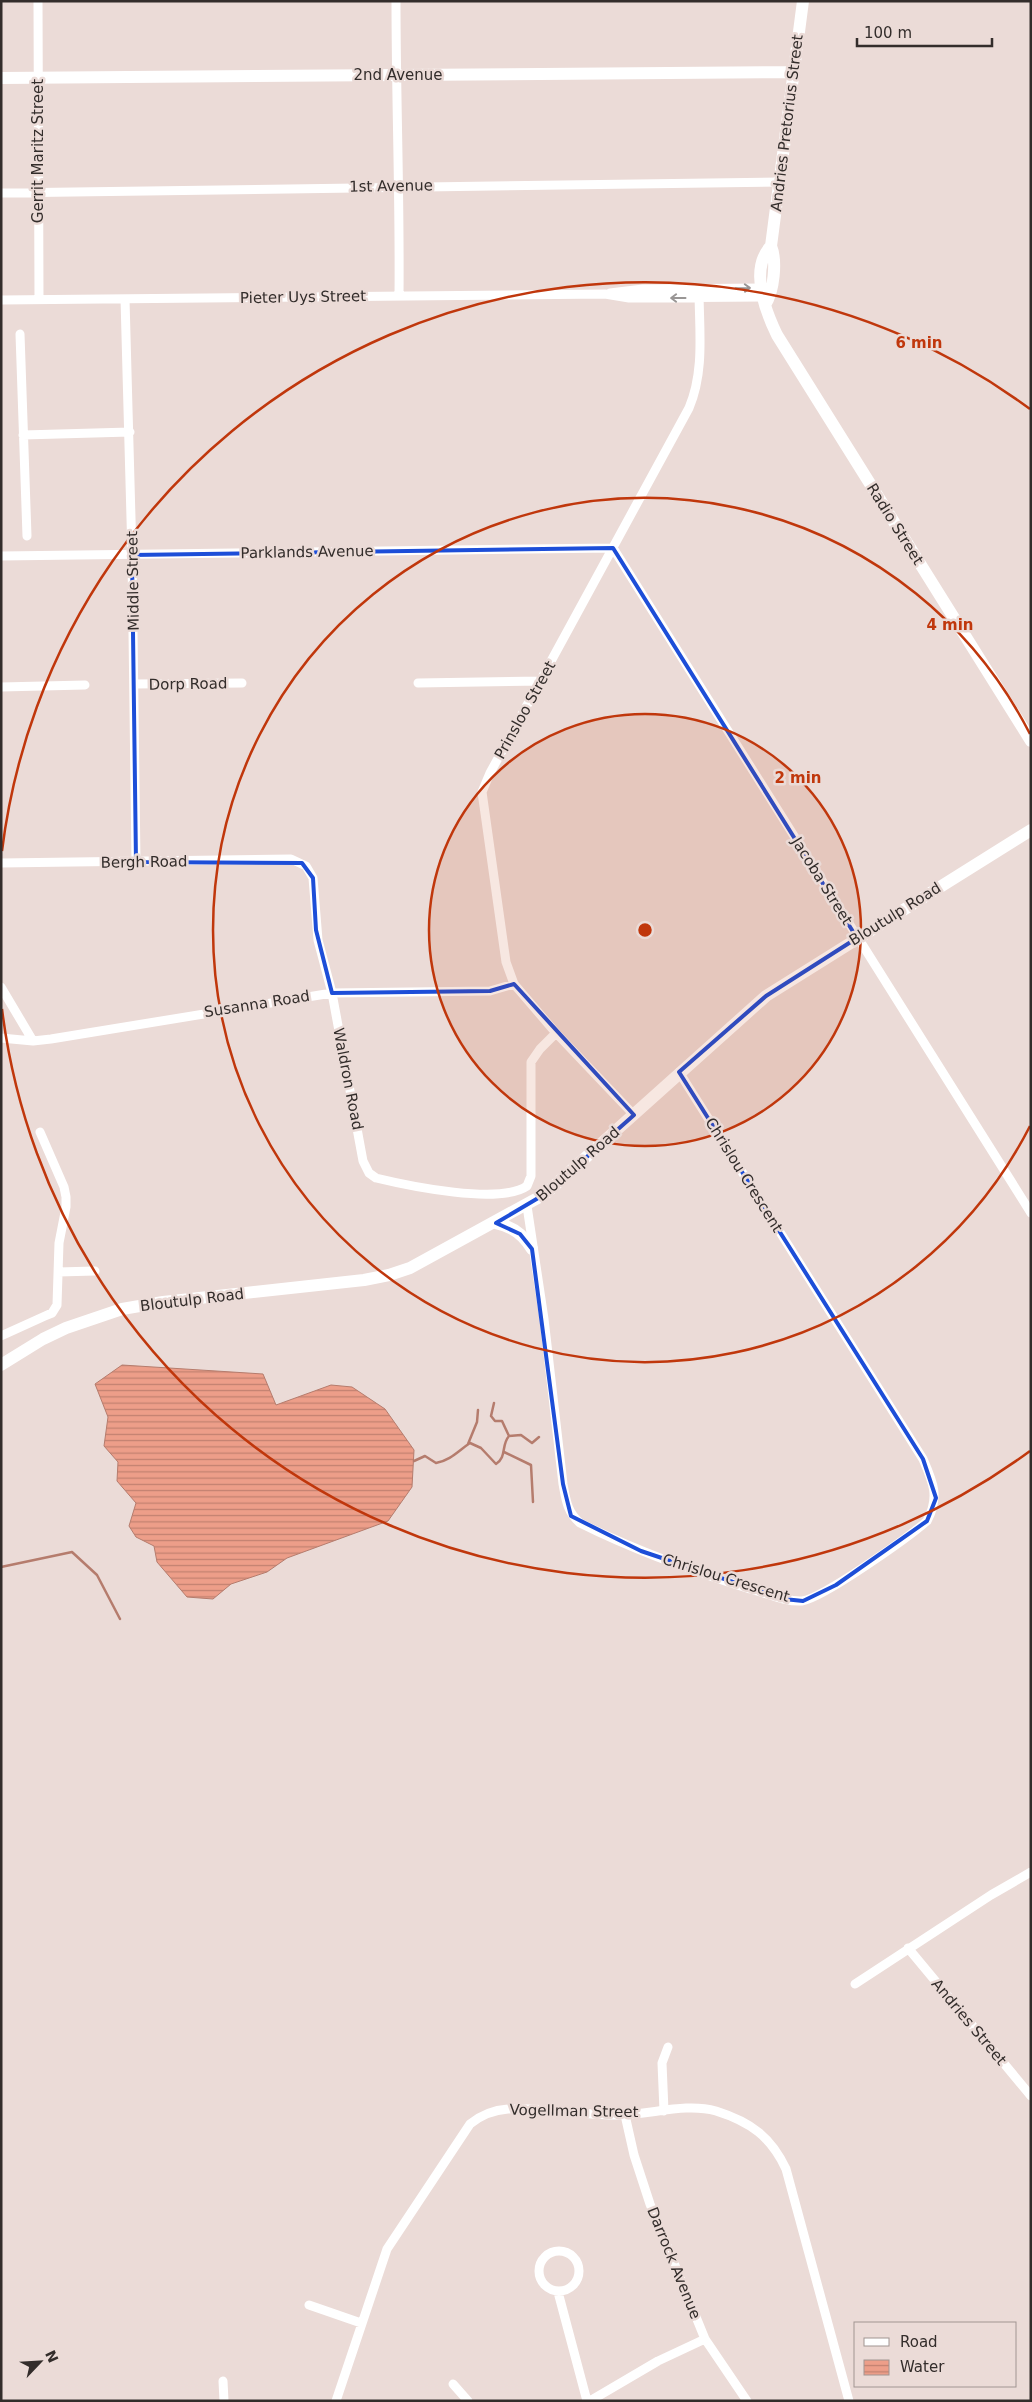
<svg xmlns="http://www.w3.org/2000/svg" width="1032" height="2402" font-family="'DejaVu Sans',sans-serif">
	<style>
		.water { fill: url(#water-rules); stroke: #b57c6d }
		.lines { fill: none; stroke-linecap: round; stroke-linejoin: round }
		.stream { stroke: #b57c6d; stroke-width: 2.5 }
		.street { stroke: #fff; stroke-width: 9 }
		.secondary { stroke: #fff; stroke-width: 12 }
		.oneway { stroke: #999695 }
		.marked { fill: none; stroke: #1d4ed8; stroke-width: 4; stroke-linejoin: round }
		.ring { fill: none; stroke: #c0370c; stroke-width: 2.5 }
		.labels { text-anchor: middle; stroke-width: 5; stroke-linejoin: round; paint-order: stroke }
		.street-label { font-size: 15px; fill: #332d2b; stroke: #ebdbd7 }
		.centre { fill: #c0370c; stroke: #ebdbd7; stroke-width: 2.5 }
		.ring-label { font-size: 15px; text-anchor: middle; font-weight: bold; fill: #c0370c; stroke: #ebdbd7; stroke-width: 5; stroke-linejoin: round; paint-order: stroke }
	</style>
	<defs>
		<pattern id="water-rules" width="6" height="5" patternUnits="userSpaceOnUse" patternTransform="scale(1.25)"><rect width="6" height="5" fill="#ed9e89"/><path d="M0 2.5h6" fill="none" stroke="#c18170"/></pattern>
	</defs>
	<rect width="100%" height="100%" fill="#ebdbd7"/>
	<!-- water -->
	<path class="water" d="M122,1365L263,1374L276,1405L331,1385L352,1387L385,1409L414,1450L412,1487L388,1521L287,1558L267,1572L231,1584L213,1599L187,1597L157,1562L154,1546L136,1537L129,1526L136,1503L117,1481L118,1462L104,1446L108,1417L95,1384Z"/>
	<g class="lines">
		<!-- stream -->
		<path class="stream" d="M494,1403L491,1416L495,1421H502L509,1436
			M468,1444L477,1422L478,1410
			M504,1452L531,1465L533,1502
			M414,1461L425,1456L436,1463C451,1460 458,1451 470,1443L481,1448L496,1464C507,1457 501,1445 509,1436L521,1435L532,1443L539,1437
			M1,1567L72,1552L97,1575L120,1619"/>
		<!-- street -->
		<path class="street" d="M38,1L39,299
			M396,1C396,100 400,198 399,296
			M1,193L781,182
			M610,293L643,289L766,288
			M125,299L132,555L136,862
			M1,300L605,294L629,298L768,297
			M20,334L27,536
			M23,435L130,432
			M1,556L613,548L1031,1213
			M418,683L541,681
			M134,684L242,683
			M1,687L85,685
			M1,863L291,859L306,866L313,878L318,940L332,993L363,1161L369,1173L376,1178C409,1186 500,1205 527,1186L531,1176V1062L540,1049L556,1033
			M1,987L33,1041
			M1,1038L33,1041L51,1039L332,993L490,991L514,984
			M634,1115L556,1033L514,984L506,962L482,792L490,773L689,408C705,370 699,329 699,289
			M527,1206L544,1319L563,1484C566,1500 567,1512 580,1523C634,1550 692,1571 750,1589C766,1593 785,1602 802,1601C823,1598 909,1537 927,1521C940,1497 933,1482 923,1459L679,1072
			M58,1272L95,1271
			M1,1336L45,1316L52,1313L57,1305L59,1243L66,1207V1197L64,1187L40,1132
			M908,1948L1031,2096
			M855,1984L991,1895L1031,1872
			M664,2111L662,2063L668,2047
			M625,2115L634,2155L650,2204L705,2339L747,2401
			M539 2271a20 20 0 1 1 40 0a20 20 0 1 1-40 0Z
			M558,2292L587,2401
			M309,2305L361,2323
			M223,2381L224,2401
			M453,2384L468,2401
			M336,2401L387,2249L470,2124C481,2115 494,2110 508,2109C543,2107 579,2115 614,2115C648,2116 684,2102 716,2111C751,2122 771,2137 786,2169L849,2401
			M590,2401L658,2361L705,2339"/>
		<!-- secondary -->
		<path class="secondary" d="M1,78L794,72
			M771,246C749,269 765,310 777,335L1031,741
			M765,305C774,291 777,261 771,246L803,1
			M496,1223C511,1226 524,1235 532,1249
			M1,1365L43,1339L66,1328L122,1309L163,1302L364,1280L389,1275L410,1268L545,1194L766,996L1031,830"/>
	</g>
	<!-- one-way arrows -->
	<defs><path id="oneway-shaft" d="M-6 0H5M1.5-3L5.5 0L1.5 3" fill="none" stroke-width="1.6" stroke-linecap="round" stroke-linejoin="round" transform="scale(1.25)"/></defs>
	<g class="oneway">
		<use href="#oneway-shaft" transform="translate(743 288) rotate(-1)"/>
		<use href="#oneway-shaft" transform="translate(678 298) rotate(180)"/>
	</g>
	<!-- marked area -->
	<path class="marked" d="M613,548L857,938L766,996L679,1072L923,1459L936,1498L927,1521L836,1585L803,1601L784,1599L641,1551L571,1516L563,1484L532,1249L520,1234L496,1223L545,1194L634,1115L514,984L490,991L332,993L316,930L313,878L302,863L136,862L132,555Z"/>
	<!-- distance rings -->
	<circle cx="645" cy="930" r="216" fill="#c0370c" fill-opacity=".12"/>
	<g class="ring">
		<circle cx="645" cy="930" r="216"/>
		<path d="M1030 1126A432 432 0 1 1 1030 734"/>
		<path d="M1030 1451A648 648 0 0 1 2 1009M2 851A648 648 0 0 1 1030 409"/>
	</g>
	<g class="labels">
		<!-- street labels -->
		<g class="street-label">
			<text x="398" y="80">2nd Avenue</text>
			<text transform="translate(787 123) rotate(-83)" y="5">Andries Pretorius Street</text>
			<text transform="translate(38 151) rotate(-90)" y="5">Gerrit Maritz Street</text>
			<text transform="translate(391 186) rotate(-1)" y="5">1st Avenue</text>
			<text transform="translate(303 297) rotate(-1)" y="5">Pieter Uys Street</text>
			<text transform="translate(895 524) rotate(58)" y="5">Radio Street</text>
			<text transform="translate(307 552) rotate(-1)" y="5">Parklands Avenue</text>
			<text transform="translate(133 581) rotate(-91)" y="5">Middle Street</text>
			<text transform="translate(188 684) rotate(-1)" y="5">Dorp Road</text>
			<text transform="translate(525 710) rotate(-61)" y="5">Prinsloo Street</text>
			<text transform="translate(144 862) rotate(-1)" y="5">Bergh Road</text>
			<text transform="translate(822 881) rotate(58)" y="5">Jacoba Street</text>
			<text transform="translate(895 914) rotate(-32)" y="5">Bloutulp Road</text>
			<text transform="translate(257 1004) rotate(-9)" y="5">Susanna Road</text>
			<text transform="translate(348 1079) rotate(79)" y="5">Waldron Road</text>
			<text transform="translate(578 1164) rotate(-41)" y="5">Bloutulp Road</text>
			<text transform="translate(744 1175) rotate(58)" y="5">Chrislou Crescent</text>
			<text transform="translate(192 1300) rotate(-7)" y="5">Bloutulp Road</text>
			<text transform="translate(726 1578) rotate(17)" y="5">Chrislou Crescent</text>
			<text transform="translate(969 2022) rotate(50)" y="5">Andries Street</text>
			<text transform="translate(574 2111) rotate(1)" y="5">Vogellman Street</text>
			<text transform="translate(674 2263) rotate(68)" y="5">Darrock Avenue</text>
		</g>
	</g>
	<circle cx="645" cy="930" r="8" class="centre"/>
	<g class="ring-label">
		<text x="919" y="348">6 min</text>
		<text x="950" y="630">4 min</text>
		<text x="798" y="783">2 min</text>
	</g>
	<!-- border -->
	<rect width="1032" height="2402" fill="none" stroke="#332d2b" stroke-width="5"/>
	<!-- legend -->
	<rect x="854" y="2322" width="162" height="65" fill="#ebdbd7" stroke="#a19592"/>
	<rect x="864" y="2338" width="25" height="8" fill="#ffffff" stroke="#a19592"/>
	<text x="900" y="2347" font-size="15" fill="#332d2b">Road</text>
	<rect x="864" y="2360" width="25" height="15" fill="url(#water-rules)" stroke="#a19592"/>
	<text x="900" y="2372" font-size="15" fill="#332d2b">Water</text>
	<!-- north arrow -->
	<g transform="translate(40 2362) rotate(65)" stroke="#ebdbd7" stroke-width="4" paint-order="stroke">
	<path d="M0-4L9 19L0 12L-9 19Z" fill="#332d2b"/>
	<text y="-8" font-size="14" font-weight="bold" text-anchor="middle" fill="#332d2b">N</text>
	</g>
	<!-- scale -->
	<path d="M857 38v8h135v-8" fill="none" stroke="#332d2b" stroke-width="2.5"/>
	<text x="864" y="38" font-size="15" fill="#332d2b" stroke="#ebdbd7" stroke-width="4" paint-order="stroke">100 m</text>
</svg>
